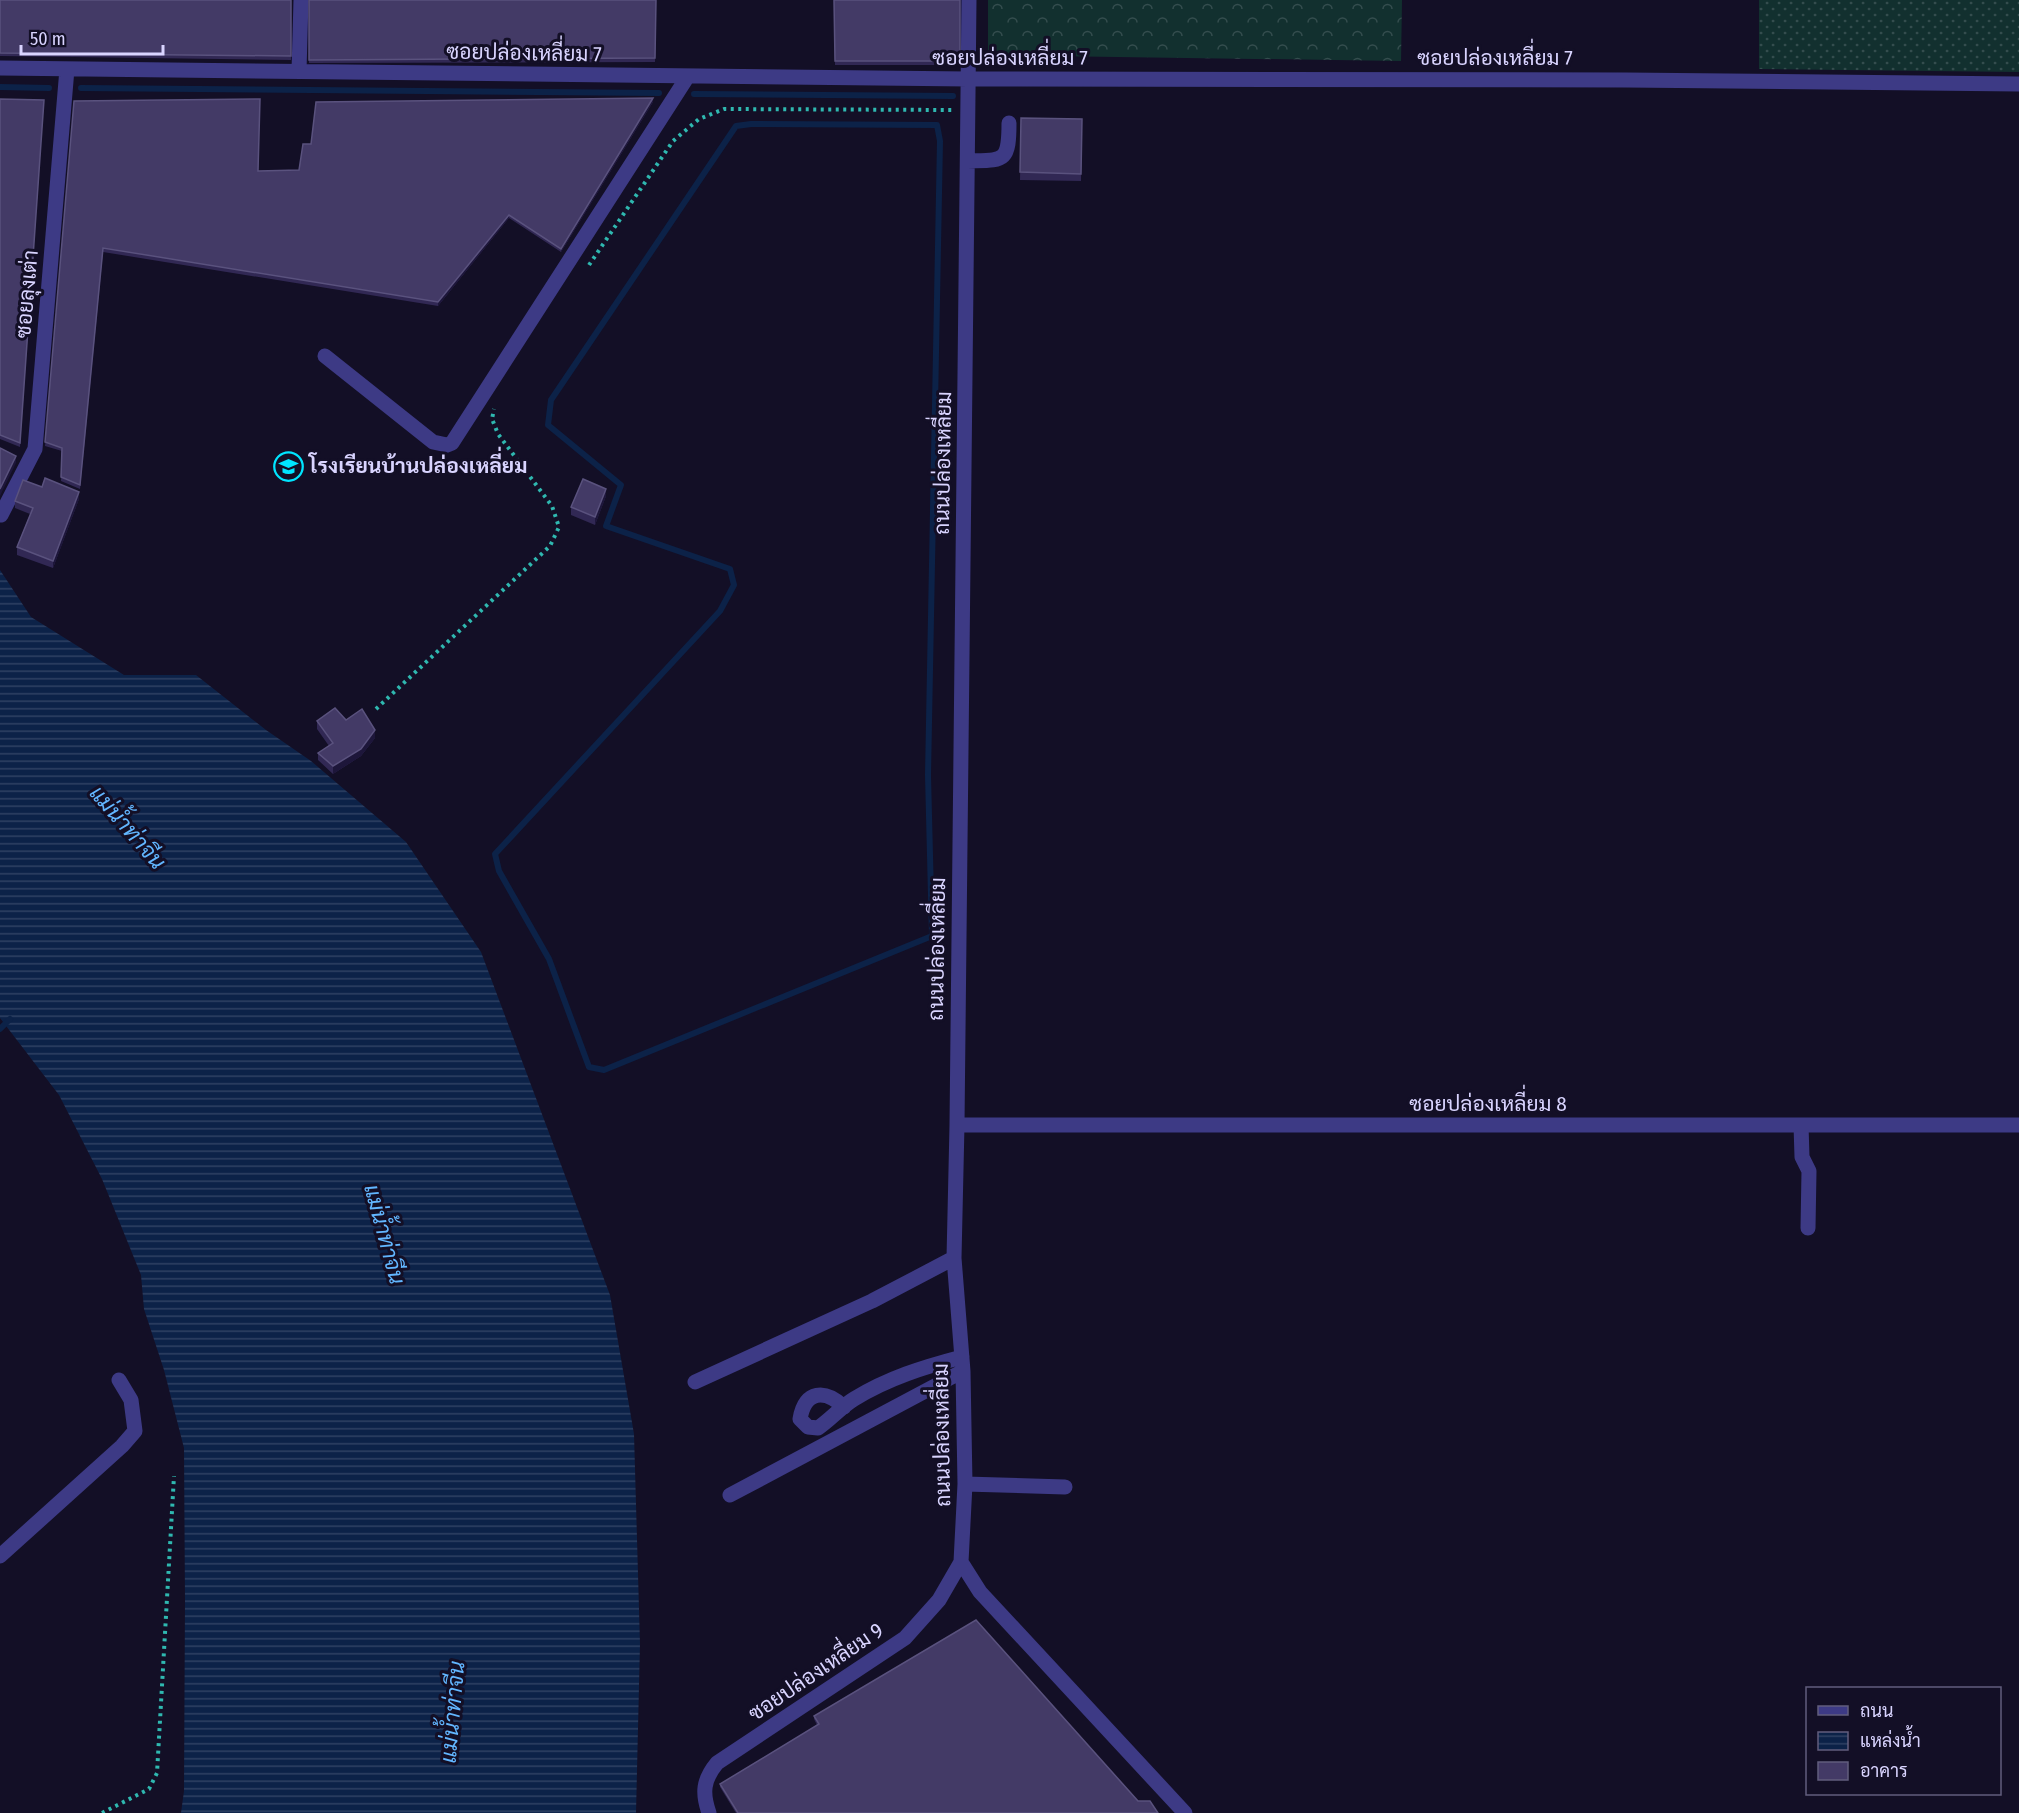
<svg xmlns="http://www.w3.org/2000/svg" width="2019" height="1813" font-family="'Fira Sans Condensed',Sarabun,sans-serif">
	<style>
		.grass { fill: url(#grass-dots) }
		.forest { fill: url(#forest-crowns) }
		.water { fill: url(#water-rules) }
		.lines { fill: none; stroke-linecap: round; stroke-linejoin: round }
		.stream { stroke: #0c2248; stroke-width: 6 }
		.path { stroke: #2fb8b0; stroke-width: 4; stroke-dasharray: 3 4.5; stroke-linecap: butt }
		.minor { stroke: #3d3a85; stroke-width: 15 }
		.wall { fill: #312854 }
		.shaded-wall { fill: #1d163a }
		.building { fill: #433a66; stroke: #5a527e; stroke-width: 1.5 }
		.labels { text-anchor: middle; stroke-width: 6; stroke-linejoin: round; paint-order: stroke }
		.street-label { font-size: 21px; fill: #d9d4ff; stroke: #130f26 }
		.poi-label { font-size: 21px; font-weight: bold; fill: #d9d4ff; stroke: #130f26; text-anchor: start }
		.water-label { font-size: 22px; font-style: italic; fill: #62b6ff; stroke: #130f26 }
	</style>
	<defs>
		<pattern id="grass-dots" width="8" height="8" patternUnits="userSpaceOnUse" patternTransform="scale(1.5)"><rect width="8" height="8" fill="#12302f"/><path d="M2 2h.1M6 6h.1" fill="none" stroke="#344d4e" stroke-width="1.8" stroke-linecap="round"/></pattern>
		<pattern id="forest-crowns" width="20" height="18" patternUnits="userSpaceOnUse" patternTransform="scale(1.5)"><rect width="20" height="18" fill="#12302f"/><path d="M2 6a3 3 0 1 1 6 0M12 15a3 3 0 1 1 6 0" fill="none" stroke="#344d4e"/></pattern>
		<pattern id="water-rules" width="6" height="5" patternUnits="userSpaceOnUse" patternTransform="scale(1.5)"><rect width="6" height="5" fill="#0c2248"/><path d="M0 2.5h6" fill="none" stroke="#2f4163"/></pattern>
	</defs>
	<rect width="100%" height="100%" fill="#130f26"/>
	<!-- grass -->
	<path class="grass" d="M1759,0H2019V72L1759,69Z"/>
	<!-- forest -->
	<path class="forest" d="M988,0H1402L1401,61L988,55Z"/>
	<!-- water -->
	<path class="water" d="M0,570L31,617L124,675H196L266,730L311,761L406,842L481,952L610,1295L634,1434L640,1644L636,1813H181L184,1791L185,1601L184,1448L164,1370L144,1309L141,1275L102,1179L59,1095L0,1018Z"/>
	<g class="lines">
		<!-- stream -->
		<path class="stream" d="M0,87L49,88
			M81,88L659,93
			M694,94L953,96
			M751,124L937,125L940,141L928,775L932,936L604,1070L589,1067L549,959L499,871L495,854L720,611L734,585L730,569L606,526L621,485L548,425L551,400L736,126Z
			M0,1029L10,1019"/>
		<!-- path -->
		<path class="path" d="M589,265L673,141L699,119L724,109L953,110
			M376,709L550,546L559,527L552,506L498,434L492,419L494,409
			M102,1813L149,1789L157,1773L174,1476"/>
		<!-- minor -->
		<path class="minor" d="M969,0L957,1125L954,1258L963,1371L965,1484L961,1562L980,1592L1185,1813
			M0,68L968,79L1626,80L2019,84
			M299,71L301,0
			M968,161C1004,160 1009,163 1009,123
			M325,356L433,442L447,445L452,443L688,76
			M1,515L35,449L67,69
			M957,1125H2019
			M1801,1125L1802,1157L1809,1171L1808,1228
			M695,1382L872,1301L954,1258
			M844,1407C825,1389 805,1390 800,1419L808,1427L818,1428C831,1419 841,1407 854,1399C888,1378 924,1367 962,1357
			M965,1484L1065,1487
			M730,1495L963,1371
			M0,1556L122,1446L135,1431L131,1400L119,1380
			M709,1813C702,1793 703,1780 717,1763L905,1638L939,1600L961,1562"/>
	</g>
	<!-- wall -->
	<path class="wall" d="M0,0H291V60L0,56Z
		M309,0H656L655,62L309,63Z
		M834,0H960V65H835Z
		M0,99L44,100L20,447L0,439Z
		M74,101L258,171L299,170L311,144L653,102L561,252L509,218L438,306L103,252L80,489L61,481L62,451L45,446Z
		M1021,118L1082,119L1081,181L1020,180Z
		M42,487L79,499L53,568L17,555V547L30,514L15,508V501Z
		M606,496L595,525L571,515V507Z
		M346,720L375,738L361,756L333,774L318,760V753L329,746L317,729V721Z
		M814,1716L1138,1801L1158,1813H736L720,1787V1784L817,1725L814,1719Z"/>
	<!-- shaded-wall -->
	<path class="shaded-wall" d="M653,98V102L561,252V249Z
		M509,215V218L438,306V302Z
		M16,456V463L0,496V489Z
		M606,489V496L595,525V517Z
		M79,492V499L53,568V561Z
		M375,730V738L361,756L333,774V766Z"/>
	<!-- building -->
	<path class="building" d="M0,0H291V56L0,53Z
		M309,0H656L655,58L309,60Z
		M834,0H960V61H835Z
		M653,98L561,249L509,215L438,302L103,248L80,485L61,477L62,448L45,442L74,101L260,99L258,171L299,170L303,144H311L316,102Z
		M0,99L44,100L20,443L0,435Z
		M1021,118L1082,119L1081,174L1020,172Z
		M0,448L16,456L0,489Z
		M45,478L79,492L53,561L17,547L33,508L15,501L23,480L42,487Z
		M583,479L606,489L595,517L571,507Z
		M335,708L346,720L362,709L375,730L361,749L333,766L318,753L333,743L317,721Z
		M976,1620L1138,1801H1150L1158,1813H738L720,1784L819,1724L814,1716Z"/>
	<!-- icons -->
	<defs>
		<symbol id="school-ring" viewBox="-11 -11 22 22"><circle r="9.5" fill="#130f26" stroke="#00e5ff" stroke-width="1.5"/><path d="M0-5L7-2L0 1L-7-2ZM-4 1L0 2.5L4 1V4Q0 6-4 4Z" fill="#00e5ff"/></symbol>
	</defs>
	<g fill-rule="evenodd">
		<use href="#school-ring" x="272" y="450" width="33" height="33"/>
	</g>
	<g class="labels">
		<!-- street labels -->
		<g class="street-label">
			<text transform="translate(524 53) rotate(1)" y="7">ซอยปล่องเหลี่ยม 7</text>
			<text x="1010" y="65">ซอยปล่องเหลี่ยม 7</text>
			<text x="1495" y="65">ซอยปล่องเหลี่ยม 7</text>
			<text transform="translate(27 294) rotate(-85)" y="7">ซอยลุงเต่า</text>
			<text transform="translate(943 463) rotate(-89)" y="7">ถนนปล่องเหลี่ยม</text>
			<text transform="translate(937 949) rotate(-89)" y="7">ถนนปล่องเหลี่ยม</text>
			<text x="1488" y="1111">ซอยปล่องเหลี่ยม 8</text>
			<text transform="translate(942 1435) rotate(-91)" y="7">ถนนปล่องเหลี่ยม</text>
			<text transform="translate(816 1672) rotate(-34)" y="7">ซอยปล่องเหลี่ยม 9</text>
		</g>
		<!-- poi labels -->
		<g class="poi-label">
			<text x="309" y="473">โรงเรียนบ้านปล่องเหลี่ยม</text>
		</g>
		<!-- water labels -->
		<g class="water-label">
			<text transform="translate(128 827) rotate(49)" y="8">แม่น้ำท่าจีน</text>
			<text transform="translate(385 1234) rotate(75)" y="8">แม่น้ำท่าจีน</text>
			<text transform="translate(452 1712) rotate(-85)" y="8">แม่น้ำท่าจีน</text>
		</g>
	</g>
	<!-- legend -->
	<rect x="1806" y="1687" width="195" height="108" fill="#130f26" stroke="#625e7d" stroke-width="1.5"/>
	<rect x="1818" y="1706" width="30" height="9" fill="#3d3a85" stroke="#625e7d" stroke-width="1.5"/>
	<text x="1860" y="1717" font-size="18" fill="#d9d4ff">ถนน</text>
	<rect x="1818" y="1732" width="30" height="18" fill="url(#water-rules)" stroke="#625e7d" stroke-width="1.5"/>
	<text x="1860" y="1747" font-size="18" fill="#d9d4ff">แหล่งน้ำ</text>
	<rect x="1818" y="1762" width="30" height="18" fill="#433a66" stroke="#625e7d" stroke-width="1.5"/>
	<text x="1860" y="1777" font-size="18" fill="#d9d4ff">อาคาร</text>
	<!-- scale -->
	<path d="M21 45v9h142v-9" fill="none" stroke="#d9d4ff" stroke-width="3"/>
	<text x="30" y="45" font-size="18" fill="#d9d4ff" stroke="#130f26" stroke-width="4.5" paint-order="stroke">50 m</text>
</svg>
